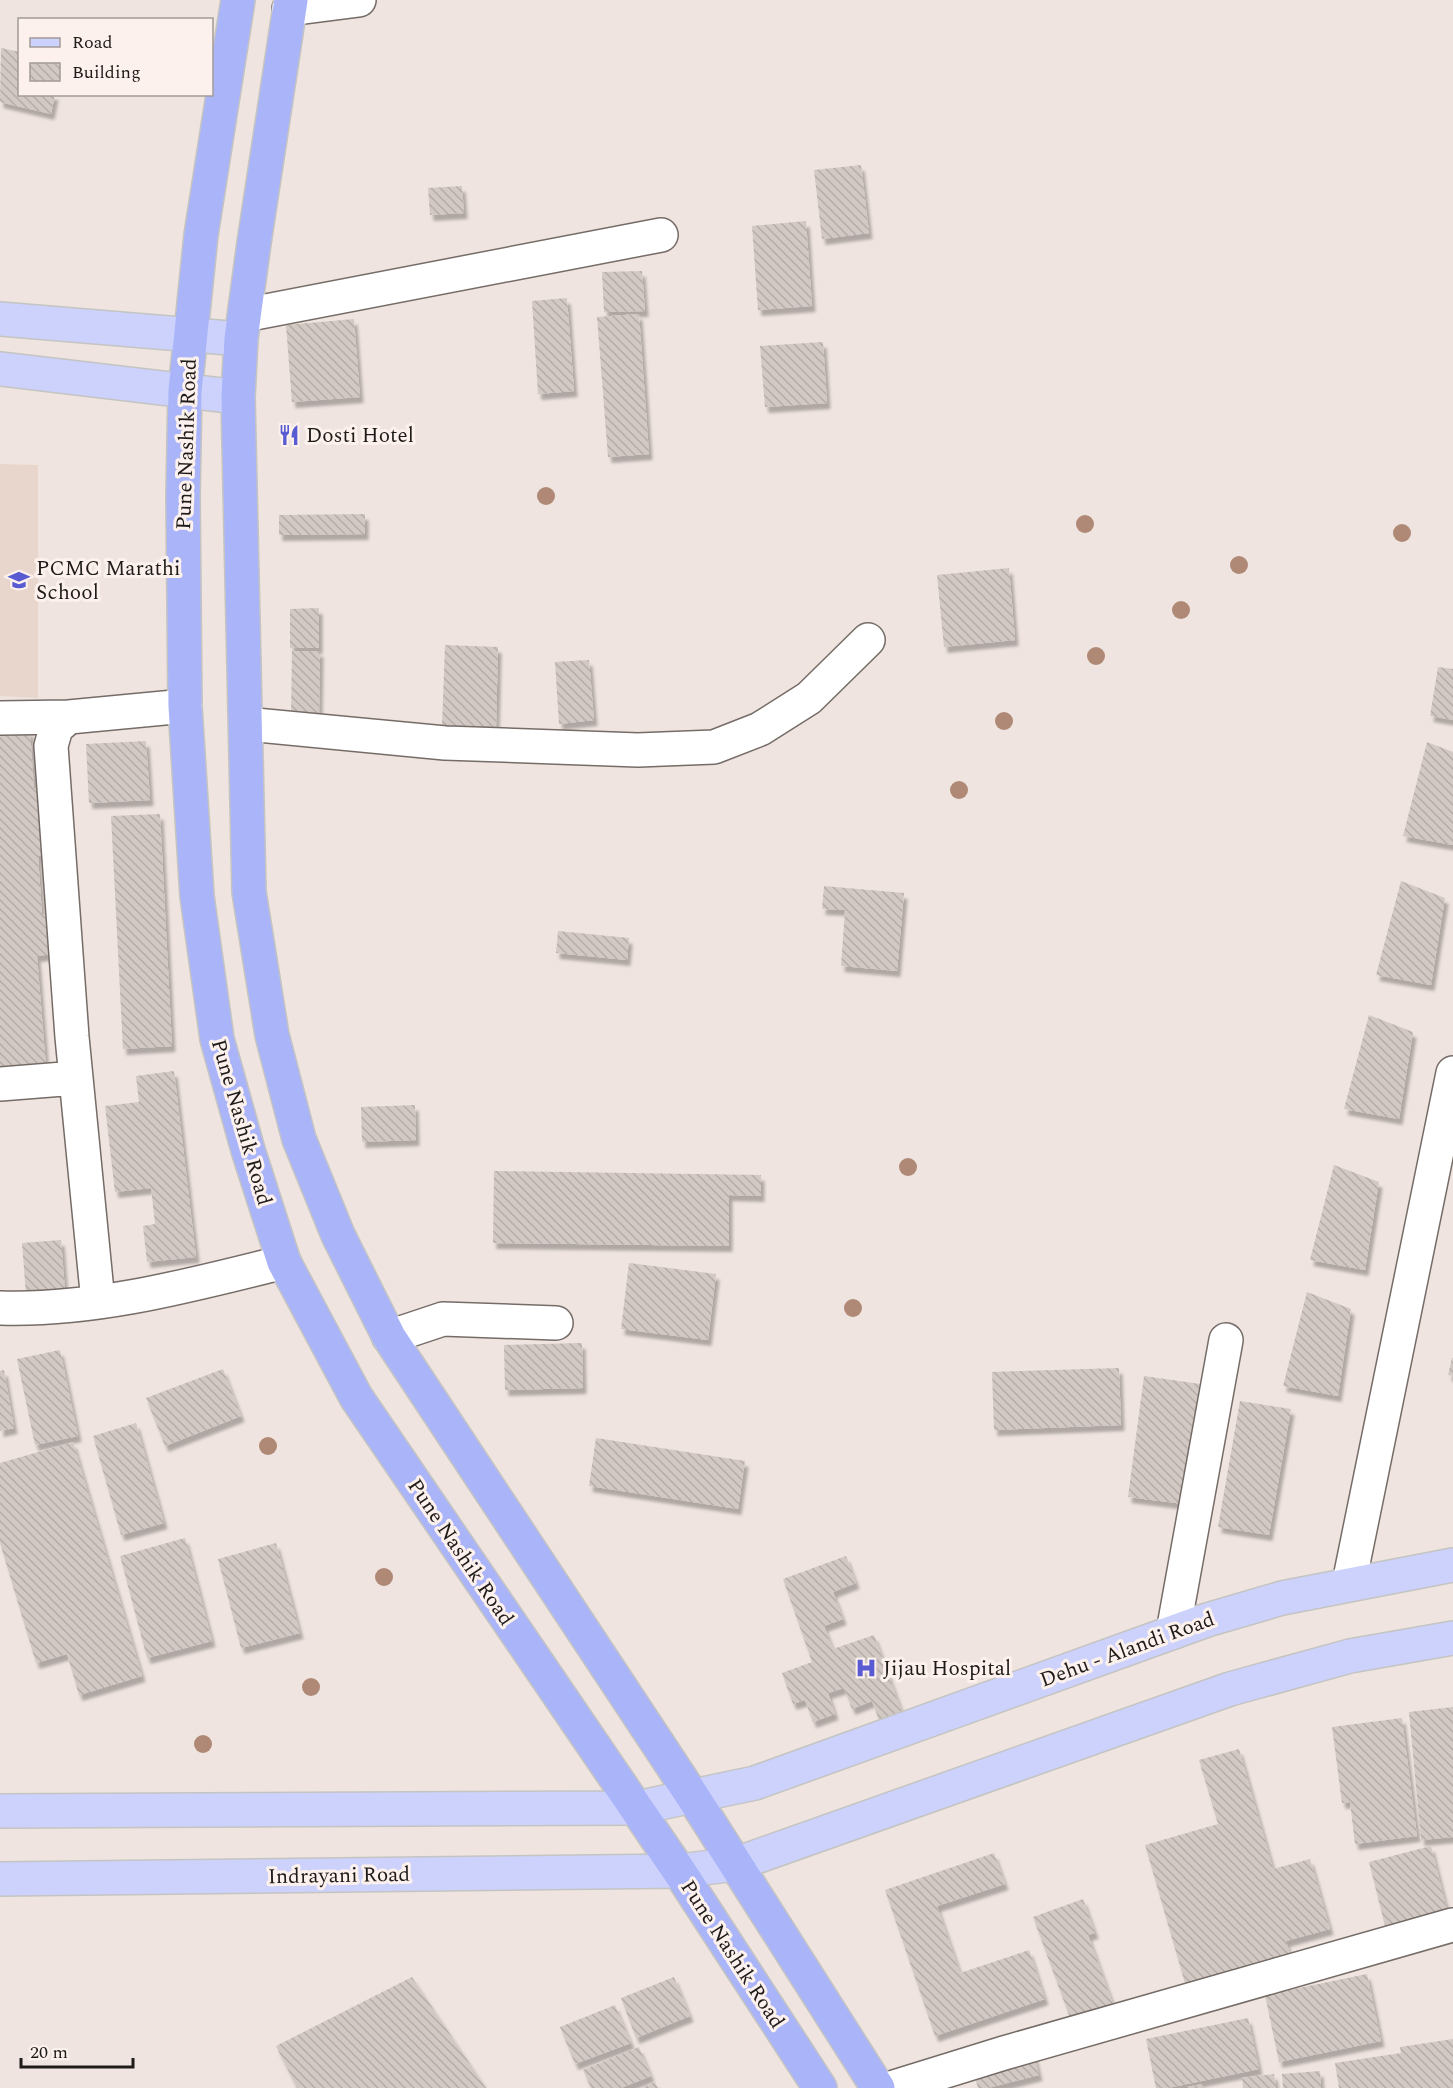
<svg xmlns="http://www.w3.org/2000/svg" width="1453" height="2088" font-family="Spectral,serif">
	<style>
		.built { fill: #e8d6cd }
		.building { fill: url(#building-back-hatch); filter: url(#shadow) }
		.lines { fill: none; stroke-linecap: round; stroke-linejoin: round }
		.minor-casing { stroke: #756c67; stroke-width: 36 }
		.major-casing { stroke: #c4c4c3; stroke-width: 36 }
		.highway-casing { stroke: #c4c4c3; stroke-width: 36 }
		.minor { stroke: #fff; stroke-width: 33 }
		.major { stroke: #ccd2fb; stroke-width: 33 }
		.highway { stroke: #aab4f9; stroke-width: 33 }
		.tree { fill: #af8976 }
		.labels { text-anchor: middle; stroke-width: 6; stroke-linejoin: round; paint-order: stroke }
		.poi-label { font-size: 21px; fill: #1e1b19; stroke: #fcf1ec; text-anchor: start }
		.street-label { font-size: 21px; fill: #1e1b19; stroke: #fcf1ec }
	</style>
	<defs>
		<pattern id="building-back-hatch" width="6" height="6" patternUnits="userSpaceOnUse" patternTransform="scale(1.5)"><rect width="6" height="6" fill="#d3c9c4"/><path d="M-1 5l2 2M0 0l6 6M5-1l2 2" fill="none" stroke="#b5aca8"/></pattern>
		<filter id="shadow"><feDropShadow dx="3.5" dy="6" stdDeviation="1.5" flood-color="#0004"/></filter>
	</defs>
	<rect width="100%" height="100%" fill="#efe4df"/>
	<!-- built -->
	<path class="built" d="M0,464L38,465V698L0,696Z"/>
	<!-- building -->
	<path class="building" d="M1,48L20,52V94H55L51,114L0,102Z
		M861,165L869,233L822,239L814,170Z
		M462,186L464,213L430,215L428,188Z
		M806,221L812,306L758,310L752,226Z
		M642,271L645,311L604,312L602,272Z
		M567,298L574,391L538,394L532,301Z
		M639,314L649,454L608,457L597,317Z
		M354,319L360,397L292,402L286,325Z
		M823,342L827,403L765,407L760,346Z
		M365,514V534L279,535V515Z
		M1009,568L1015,640L944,647L937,575Z
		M319,608V648H290V609Z
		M445,645L498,647L496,728L442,726Z
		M292,651H320L319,714H291Z
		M589,660L594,720L559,724L555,662Z
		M1438,667L1453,669V720L1430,716Z
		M0,722L30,731L34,788H40L45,855L38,856L42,915L50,914L53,954L37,956L46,1067L0,1071Z
		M146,741L150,800L89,803L86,744Z
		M1427,742L1453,752V845L1403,836Z
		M160,814L172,1046L123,1049L111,816Z
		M1401,881L1445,898L1431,985L1376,975Z
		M824,886L904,893L897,971L841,966L845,910L822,909Z
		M558,931L629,938L627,960L556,953Z
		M1369,1015L1413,1032L1399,1119L1344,1109Z
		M174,1071L196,1257L147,1262L143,1226L155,1224L151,1188L115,1192L105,1106L139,1102L136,1076Z
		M415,1105L416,1140L362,1142L361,1107Z
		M1334,1165L1379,1182L1365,1270L1310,1260Z
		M494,1171L761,1175V1196L729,1195V1246L493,1243Z
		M61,1240L65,1291L26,1294L22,1243Z
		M629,1263L716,1274L708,1340L621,1329Z
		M1307,1292L1351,1309L1338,1396L1283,1386Z
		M582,1343L583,1388L505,1390L504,1345Z
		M60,1350L78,1436L35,1445L17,1359Z
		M1452,1358H1453V1376L1448,1375Z
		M1119,1368L1121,1425L994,1430L992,1372Z
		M223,1369L241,1416L165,1446L146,1398Z
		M4,1370L14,1428L0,1431V1371Z
		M1144,1376L1200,1384L1184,1504L1128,1497Z
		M1240,1401L1291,1409L1269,1535L1218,1527Z
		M136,1423L164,1523L121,1535L93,1436Z
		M596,1438L745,1461L738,1509L589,1486Z
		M73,1442L142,1676L79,1695L67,1654L36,1663L0,1543V1463Z
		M185,1538L212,1641L147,1658L120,1556Z
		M276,1543L300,1633L241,1648L218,1559Z
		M846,1556L856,1583L833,1592L843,1619L824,1626L833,1649L874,1635L903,1715L880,1723L872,1701L852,1709L844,1688L828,1693L835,1714L813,1722L805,1700L793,1704L782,1673L812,1662L783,1579Z
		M1453,1707V1837L1421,1840L1409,1712Z
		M1402,1718L1417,1836L1355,1844L1350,1802L1342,1803L1332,1727Z
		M1239,1749L1273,1869L1310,1859L1330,1929L1286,1941L1294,1967L1189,1997L1145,1845L1218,1824L1199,1760Z
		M1431,1846L1450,1923L1388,1938L1369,1862Z
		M994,1853L1005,1884L937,1906L960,1973L1029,1950L1045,1999L935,2036L885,1890Z
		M1083,1899L1095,1933L1088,1935L1115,2010L1073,2026L1033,1917Z
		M1367,1974L1381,2041L1279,2062L1265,1995Z
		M412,1977L486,2088H297L276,2046Z
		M674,1977L690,2016L636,2038L621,1998Z
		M615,2005L631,2043L575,2064L560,2027Z
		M1248,2018L1259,2069L1168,2088H1156L1146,2039Z
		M1453,2039V2088H1339L1335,2063L1401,2053L1400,2047Z
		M639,2047L651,2076L621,2088H591L583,2070Z
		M1033,2050L1039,2075L988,2088H978L972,2066Z
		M1320,2071L1321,2088H1283L1282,2074Z
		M1274,2074L1276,2088H1243L1242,2078Z
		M655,2082L658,2088H641Z
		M1203,2084V2088H1187V2087Z"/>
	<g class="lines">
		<defs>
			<path id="minor" d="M289,9L359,0
				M245,315L661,235
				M0,718L69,717
				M246,724L445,743L638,750L714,747L760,729L809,698L868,640
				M0,1084L76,1078
				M98,1302L72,1037L51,746L56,728L69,717L185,706
				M0,1308C96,1311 191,1285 284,1262
				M389,1337L443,1319L556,1323
				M1349,1583L1453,1073
				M1173,1632L1226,1340
				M891,2088L1004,2053L1452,1925"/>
			<path id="major" d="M0,319L241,339
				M0,369L238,397
				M0,1811L636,1808L755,1783L1207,1620L1282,1598L1453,1565
				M0,1879L679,1871L736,1864L1230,1689L1350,1656L1453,1638"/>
			<path id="highway" d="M238,0L201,235L185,391L183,495L185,706L197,896L217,1039L248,1150L284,1262L356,1397L679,1871L820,2088
				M291,0L254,243L241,339L238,397L249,892L272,1035L299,1139L338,1235L389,1337L693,1797L878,2088"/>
		</defs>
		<!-- minor casing -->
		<use href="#minor" class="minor-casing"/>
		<!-- major casing -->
		<use href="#major" class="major-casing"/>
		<!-- highway casing -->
		<use href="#highway" class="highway-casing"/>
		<!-- minor -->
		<use href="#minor" class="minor"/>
		<!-- major -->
		<use href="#major" class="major"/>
		<!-- highway -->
		<use href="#highway" class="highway"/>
	</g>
	<!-- trees -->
	<g class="tree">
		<circle cx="546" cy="496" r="9"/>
		<circle cx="1085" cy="524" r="9"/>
		<circle cx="1402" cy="533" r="9"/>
		<circle cx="1239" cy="565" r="9"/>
		<circle cx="1181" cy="610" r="9"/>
		<circle cx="1096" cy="656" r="9"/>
		<circle cx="1004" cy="721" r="9"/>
		<circle cx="959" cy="790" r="9"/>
		<circle cx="908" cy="1167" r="9"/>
		<circle cx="853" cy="1308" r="9"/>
		<circle cx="268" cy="1446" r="9"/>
		<circle cx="384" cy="1577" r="9"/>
		<circle cx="311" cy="1687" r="9"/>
		<circle cx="203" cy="1744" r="9"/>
	</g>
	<!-- icons -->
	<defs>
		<symbol id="restaurant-bare" viewBox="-9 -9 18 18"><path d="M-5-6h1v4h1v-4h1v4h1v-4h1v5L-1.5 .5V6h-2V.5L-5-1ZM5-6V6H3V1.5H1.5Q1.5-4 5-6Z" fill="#595bd2" stroke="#fcf1ec" stroke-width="2.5" paint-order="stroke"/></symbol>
		<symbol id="school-bare" viewBox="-9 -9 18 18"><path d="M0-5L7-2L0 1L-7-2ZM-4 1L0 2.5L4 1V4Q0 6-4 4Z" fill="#595bd2" stroke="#fcf1ec" stroke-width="2.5" paint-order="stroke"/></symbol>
		<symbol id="hospital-bare" viewBox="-9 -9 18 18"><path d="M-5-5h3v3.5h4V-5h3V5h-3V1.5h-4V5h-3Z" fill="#595bd2" stroke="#fcf1ec" stroke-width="2.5" paint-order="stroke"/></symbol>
	</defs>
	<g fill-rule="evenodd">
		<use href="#restaurant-bare" x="274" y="420" width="30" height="30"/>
		<use href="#school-bare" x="4" y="565" width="30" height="30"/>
		<use href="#hospital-bare" x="851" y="1653" width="30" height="30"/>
	</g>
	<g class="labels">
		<!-- poi labels -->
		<g class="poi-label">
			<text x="306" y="442">Dosti Hotel</text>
			<text x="36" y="575">PCMC Marathi<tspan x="36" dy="24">School</tspan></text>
			<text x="883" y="1675">Jijau Hospital</text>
		</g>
		<!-- street labels -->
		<g class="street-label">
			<text transform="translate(186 444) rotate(-88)" y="7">Pune Nashik Road</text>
			<text transform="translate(242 1122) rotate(74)" y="7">Pune Nashik Road</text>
			<text transform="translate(461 1552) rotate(56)" y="7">Pune Nashik Road</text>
			<text transform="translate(1127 1649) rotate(-20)" y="7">Dehu - Alandi Road</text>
			<text transform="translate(339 1875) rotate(-1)" y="7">Indrayani Road</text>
			<text transform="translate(733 1954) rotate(57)" y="7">Pune Nashik Road</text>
		</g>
	</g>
	<!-- legend -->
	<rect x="18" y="18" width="195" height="78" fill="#fcf1ec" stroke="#a39b98" stroke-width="1.5"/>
	<rect x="30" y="38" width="30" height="9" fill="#ccd2fb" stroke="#a39b98" stroke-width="1.5"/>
	<text x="72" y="48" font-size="18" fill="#1e1b19">Road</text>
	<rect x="30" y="63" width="30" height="18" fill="url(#building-back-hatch)" stroke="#a39b98" stroke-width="1.5"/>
	<text x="72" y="78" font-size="18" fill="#1e1b19">Building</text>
	<!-- scale -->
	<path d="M21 2058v9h112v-9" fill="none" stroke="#1e1b19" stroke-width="3"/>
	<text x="30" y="2058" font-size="18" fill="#1e1b19" stroke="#fcf1ec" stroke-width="4.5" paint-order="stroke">20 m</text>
</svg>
